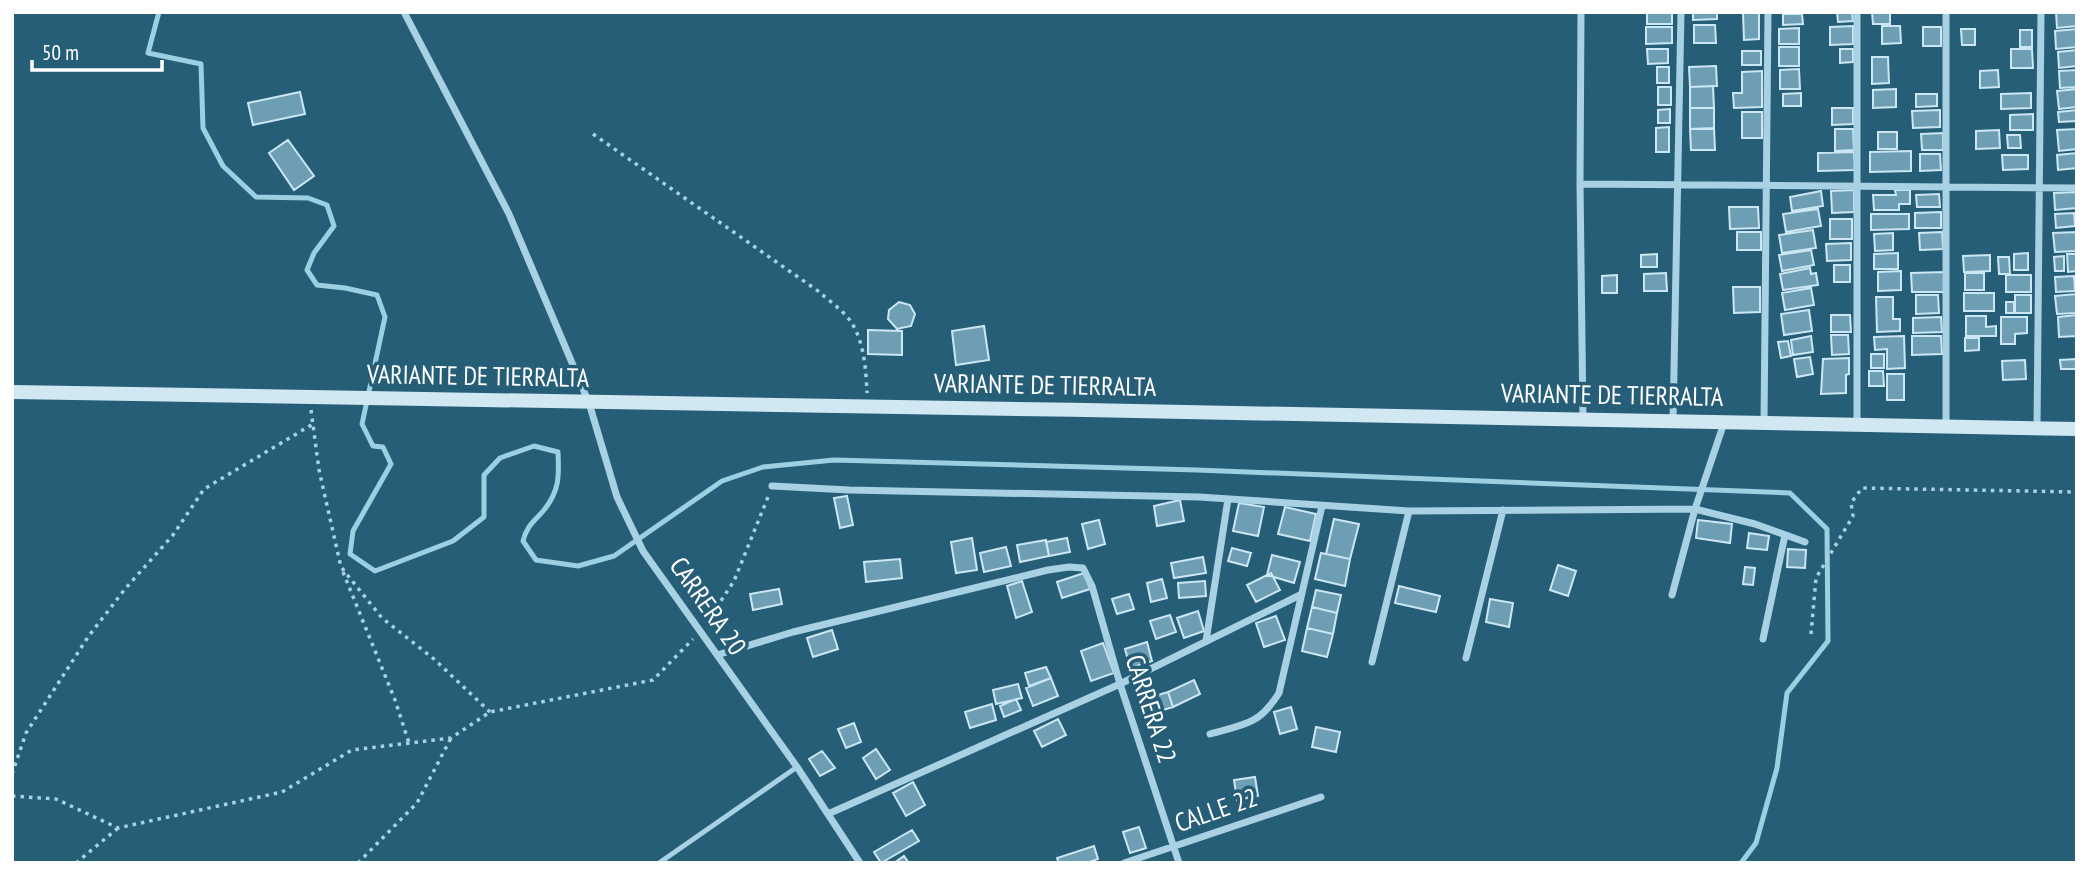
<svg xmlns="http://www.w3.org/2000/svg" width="2089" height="875" font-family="'PT Sans Narrow',sans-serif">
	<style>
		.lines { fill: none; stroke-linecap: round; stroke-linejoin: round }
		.stream { stroke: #9dcfe3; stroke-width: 5 }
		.building { fill: #6e9eb3; stroke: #cbe7f3; stroke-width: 2 }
		.path { stroke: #a8d1e3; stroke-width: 3.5; stroke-dasharray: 3.5 5; stroke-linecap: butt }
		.lane { stroke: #a8d1e3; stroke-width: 5 }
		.street { stroke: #a8d1e3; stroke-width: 7 }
		.secondary { stroke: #d1e8f3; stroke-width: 14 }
		.labels { text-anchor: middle; stroke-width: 7; stroke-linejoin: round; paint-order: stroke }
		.street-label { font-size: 26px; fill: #fff; stroke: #265e78 }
	</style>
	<rect width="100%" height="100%" fill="#265e78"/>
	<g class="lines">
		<!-- stream -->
		<path class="stream" d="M159,12L148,53L201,64L203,128L223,166L256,197L308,198L327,205L334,226L314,253L307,270L317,285L345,288L377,295L385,317L362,424L373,446L383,447L391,464L353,531L350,554L375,571L453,541L484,517V475L500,458L534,446L558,452C559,475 560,490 544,510C534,522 527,525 523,541L536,560L578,566L614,556L722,481L763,467L834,460L1197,470L1790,493L1827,529L1828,641L1787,693L1777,768L1756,843L1741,863"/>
	</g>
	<!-- building -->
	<path class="building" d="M1647,12H1672V24H1647Z
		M1693,12H1717V19L1693,20Z
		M1759,12V39L1744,40L1743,13Z
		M1837,12H1852L1853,21L1838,22Z
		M1872,12H1890V24H1873Z
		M2056,12H2077V26L2057,28Z
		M1783,14H1802L1803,24L1783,25Z
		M1694,25H1715L1716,43H1694Z
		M1853,26V44L1830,45V27Z
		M1882,26H1900L1901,43L1882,44Z
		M1646,27H1672V43L1646,44Z
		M1923,27H1941V46H1923Z
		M1799,28V44H1779V29Z
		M1961,29H1975V45H1962Z
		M2077,29V47L2056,49L2055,31Z
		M2020,30H2032V47H2020Z
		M1779,47H1799V66H1779Z
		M1647,49H1668V63L1648,64Z
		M1840,49H1853V62L1840,63Z
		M2011,49H2032L2033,68H2011Z
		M2077,50V66L2059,68L2058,52Z
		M1742,51H1761V65H1742Z
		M1872,57H1888L1889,83L1872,84Z
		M1716,66L1717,86L1690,87L1689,67Z
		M1657,67H1669V83H1657Z
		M1799,69L1800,89H1780V70Z
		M1998,70L1999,87L1980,88V71Z
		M2077,70V87L2060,88L2059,71Z
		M1762,71V107L1734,108L1733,93H1742V72Z
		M1713,86L1714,108H1690V87Z
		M1658,87H1671V105H1658Z
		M1896,89V107L1873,108V90Z
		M2077,89V107L2059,109L2057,91Z
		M300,92L305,114L253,125L248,103Z
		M1801,93V106H1783V94Z
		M2031,93V108L2001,109V94Z
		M1916,94H1937V106L1916,107Z
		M1690,108H1714V129H1690Z
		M1832,108H1853V124L1832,125Z
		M1670,109V123H1658V110Z
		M1940,110V127L1913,128L1912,111Z
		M2077,110V121L2059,122L2058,112Z
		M1742,112H1762V138H1742Z
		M2033,114V130H2010V115Z
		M1669,127V152H1656V128Z
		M1714,128L1715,150H1691L1690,129Z
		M1835,129H1853L1854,150L1835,151Z
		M2077,129V149L2059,151L2057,130Z
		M1999,130L2000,148L1976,149V131Z
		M1878,132H1897V149H1878Z
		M1943,133V150H1922L1921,134Z
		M2007,135H2020L2021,148H2008Z
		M288,140L314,176L294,190L269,153Z
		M1911,151V171L1870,172V152Z
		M1854,152L1855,170L1818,171V153Z
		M2077,153V168L2058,170L2057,155Z
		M1920,154H1940L1941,170L1920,171Z
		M2002,155H2028V169L2003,170Z
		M1854,190V212L1832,213L1831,191Z
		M1895,190H1910V204H1899V210H1874L1873,195H1896Z
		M1821,191L1823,206L1792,211L1790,197Z
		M2077,192V208L2055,210L2054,193Z
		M1939,194L1940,207H1917L1916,195Z
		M1729,207H1758L1759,228L1730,229Z
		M1818,209L1821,226L1786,232L1783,214Z
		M1941,212V228H1915V213Z
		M2074,213L2075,226L2056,228L2055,214Z
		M1871,214H1909V229L1871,230Z
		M1830,219H1852V239H1830Z
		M1813,230L1816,248L1782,253L1779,235Z
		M1737,232H1761V250H1737Z
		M1942,232L1943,249L1920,250L1919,233Z
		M2077,232V251L2055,252L2053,233Z
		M1893,233V250L1875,251L1874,234Z
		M1851,243V260L1827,261L1826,244Z
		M1811,250L1814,265L1782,271L1779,255Z
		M1898,253V269H1874V254Z
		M2028,253V270H2014V254Z
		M1657,254V267H1641V255Z
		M2067,254H2077V271L2068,272Z
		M1990,255V271L1964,272L1963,256Z
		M2064,256V271H2055L2054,257Z
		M1998,257H2009L2010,274H1999Z
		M1834,265H1850V282H1834Z
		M1810,268L1811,274L1816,273L1818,285L1783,290L1780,274Z
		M1901,271V290L1878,291V272Z
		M1944,272V292H1912L1911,273Z
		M1666,273L1667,291H1644V274Z
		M1965,273H1984V290H1965Z
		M1617,275V293H1602V276Z
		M2006,275H2031V292H2006Z
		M2074,276L2075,291L2056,292L2055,277Z
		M1733,287H1760V312L1734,313Z
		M1811,288L1814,305L1785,310L1782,293Z
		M1964,293H1994V311H1964Z
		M2077,294V313L2057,314L2055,296Z
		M1916,295H1938L1939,313L1916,314Z
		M2015,295H2031V313H2015Z
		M1876,297H1893V319H1900V331L1877,332Z
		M899,302L910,305L915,314L911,326L897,329L888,319L889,310Z
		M2006,302H2014V313H2006Z
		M1809,310L1812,331L1784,335L1781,314Z
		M1831,315H1850L1851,332H1831Z
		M2077,315V336L2059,337L2058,317Z
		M1966,316H1986V327L1996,326V336H1966Z
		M1941,317L1942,332L1913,333V318Z
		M2001,317H2027V333L2015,334V344H2001Z
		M984,326L989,360L956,365L952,331Z
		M868,330L902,331V355L868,354Z
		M1831,335H1848L1849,354L1832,355Z
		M1811,336L1813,352L1793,355L1791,340Z
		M1904,336L1905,368L1887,369V349L1875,350L1874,337Z
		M1912,336H1941L1942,354L1912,355Z
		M1965,338H1979V350L1965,351Z
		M1788,341L1791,356L1781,358L1778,342Z
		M1871,354H1884V368H1871Z
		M1810,357L1813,374L1797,377L1794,359Z
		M1849,358V374L1846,375V393L1821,394L1823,359Z
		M2076,359V369H2061L2060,360Z
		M2025,360L2026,379L2003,380L2002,361Z
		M1869,371H1883L1884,386H1869Z
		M1887,374H1904V400H1887Z
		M847,496L853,525L840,528L834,498Z
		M1180,500L1184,521L1157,526L1154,506Z
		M1239,503L1264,507L1258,536L1233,531Z
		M1285,507L1316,514L1310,541L1278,534Z
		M1334,519L1359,524L1350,559L1326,554Z
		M1099,520L1105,544L1088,549L1082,524Z
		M1698,520L1732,524L1730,543L1696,538Z
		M1749,533L1769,536L1767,550L1747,548Z
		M972,538L977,570L956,573L951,542Z
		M1067,538L1070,552L1049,556L1046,542Z
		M1046,540L1049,556L1020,562L1017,545Z
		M1006,547L1011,566L984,572L980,553Z
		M1232,548L1251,553L1247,566L1228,561Z
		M1788,549L1806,550L1805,568L1787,567Z
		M1321,553L1350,559L1345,586L1315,579Z
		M1272,555L1300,562L1294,583L1267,575Z
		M1203,557L1206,573L1174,578L1171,563Z
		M900,559L902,578L866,582L864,562Z
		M1558,565L1576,571L1568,596L1550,590Z
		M1745,567L1755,568L1753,585L1743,584Z
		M1084,573L1090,589L1062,598L1057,582Z
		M1271,573L1280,590L1256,602L1247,585Z
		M1162,579L1167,598L1151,602L1147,583Z
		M1022,581L1032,612L1016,618L1007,586Z
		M1205,581L1206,596L1179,598L1178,583Z
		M1399,586L1440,596L1436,612L1395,603Z
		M779,589L782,604L753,610L750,594Z
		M1316,590L1341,595L1337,613L1312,607Z
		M1129,594L1134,609L1117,614L1112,599Z
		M1490,599L1513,603L1509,627L1486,622Z
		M1312,607L1337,613L1333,634L1307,628Z
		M1198,611L1204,631L1184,638L1177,618Z
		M1170,615L1176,632L1156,639L1150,621Z
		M1276,616L1285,640L1264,647L1256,623Z
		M1307,628L1333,634L1327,657L1302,651Z
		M832,630L838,649L813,657L807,638Z
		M1147,642L1152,661L1130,668L1125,649Z
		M1103,643L1114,673L1091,681L1081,651Z
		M1046,667L1051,678L1029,686L1025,673Z
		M1051,678L1058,696L1033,706L1026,688Z
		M1194,680L1200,694L1173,707L1168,692Z
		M1018,684L1022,698L996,704L993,690Z
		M1168,692L1173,707L1146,715L1142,700Z
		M1016,699L1021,710L1004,717L1000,706Z
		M992,704L996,720L970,728L965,712Z
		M1291,707L1297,729L1280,734L1274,712Z
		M1058,719L1066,735L1042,747L1034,731Z
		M854,723L861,742L846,748L838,729Z
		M1316,727L1340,732L1336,752L1312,747Z
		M876,749L890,770L876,779L863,758Z
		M822,751L835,768L820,776L809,759Z
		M1255,777L1258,796L1237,800L1234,780Z
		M913,782L925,805L906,816L893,793Z
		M1139,827L1146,848L1130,853L1123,832Z
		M912,830L919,841L881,863L874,852Z
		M1094,846L1098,859L1087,863H1059L1057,858Z
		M904,856L909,863H894Z"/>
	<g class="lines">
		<!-- path -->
		<path class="path" d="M593,134L818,291C829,301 843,310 851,322C864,341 866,370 867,393
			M311,410L319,470L341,567L382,618L434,659L490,712
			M343,572L395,700L409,743
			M707,622L734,581L768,497
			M1811,634L1816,578L1853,516L1851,503L1862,488L2077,492
			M12,774L26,733L88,637L125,589L173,535L204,489L313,424
			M12,796L56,799L118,828L282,792L352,750L451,738L490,712L653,680L693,639
			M76,863L118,828
			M358,863L417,803L451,738"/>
		<!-- lane -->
		<path class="lane" d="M659,863L797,767"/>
		<!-- street -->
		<path class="street" d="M404,12L509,214L589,403L617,497L643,551L797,767L860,863
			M1581,12L1580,184L1583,418
			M1857,12V424
			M1946,12V426
			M1580,184L2077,188
			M1673,421L1681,12
			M1764,423L1768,12
			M2037,428L2041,12
			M772,486L849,490L1199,497L1409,511L1695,509L1755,524L1805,542
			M1672,595L1695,509L1724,423
			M1763,639L1785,535
			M1206,641L1228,499
			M717,655L793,632L1048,570L1069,567L1083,568L1092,586L1120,684L1179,863
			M1466,658L1503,510
			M1372,662L1409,511
			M1210,734C1245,724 1259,725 1279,693L1322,506
			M828,814L1120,684L1300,595
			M1124,863L1321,797"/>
		<!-- secondary -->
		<path class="secondary" d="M12,392C700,404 1389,414 2077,429"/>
	</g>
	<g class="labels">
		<!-- street labels -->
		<g class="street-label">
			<text transform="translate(478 376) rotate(1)" y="9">VARIANTE DE TIERRALTA</text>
			<text transform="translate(1045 385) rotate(1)" y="9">VARIANTE DE TIERRALTA</text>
			<text transform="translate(1612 395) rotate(1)" y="9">VARIANTE DE TIERRALTA</text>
			<text transform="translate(708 606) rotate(55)" y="9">CARRERA 20</text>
			<text transform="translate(1151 709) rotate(72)" y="9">CARRERA 22</text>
			<text transform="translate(1216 810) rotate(-19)" y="9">CALLE 22</text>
		</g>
	</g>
	<!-- border -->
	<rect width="2089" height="875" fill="none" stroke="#ffffff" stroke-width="28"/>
	<!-- scale -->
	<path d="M32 60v10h130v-10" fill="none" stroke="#ffffff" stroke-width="3.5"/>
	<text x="42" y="60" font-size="21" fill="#ffffff" stroke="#265e78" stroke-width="5" paint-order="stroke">50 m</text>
</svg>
